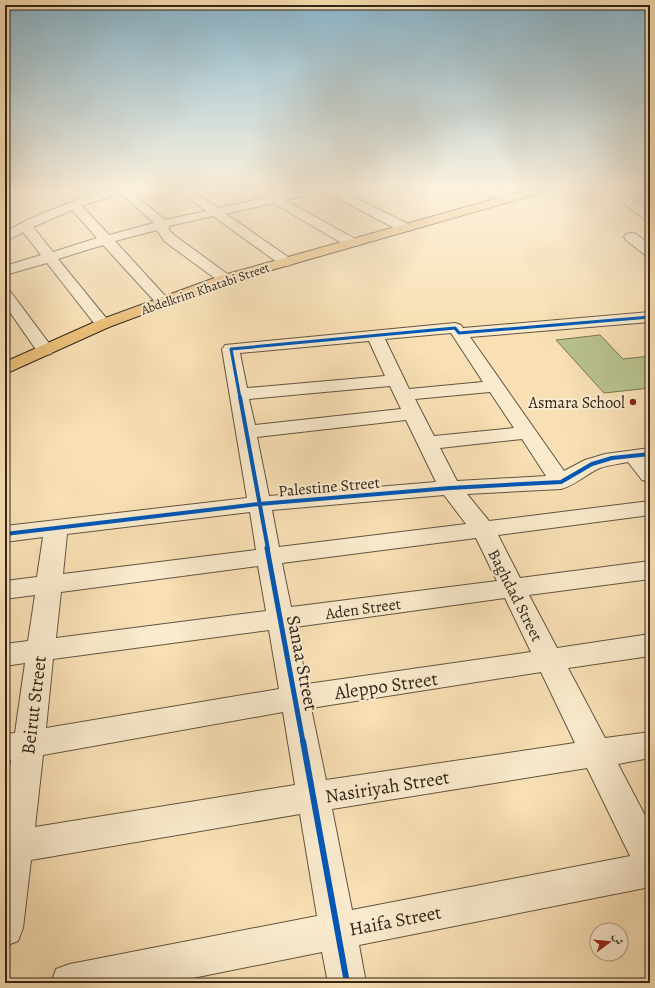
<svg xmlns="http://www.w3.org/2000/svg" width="655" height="988" font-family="Alegreya,Amiri,serif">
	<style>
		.green { fill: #b9c390; stroke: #767455 }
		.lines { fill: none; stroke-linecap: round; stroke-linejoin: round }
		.street-casing { stroke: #645440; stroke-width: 2 }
		.primary-casing { stroke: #32251a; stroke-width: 2 }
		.street { fill: #faebce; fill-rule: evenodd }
		.primary { fill: #ecc07a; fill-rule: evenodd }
		.cycleway-far3-casing { stroke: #faebce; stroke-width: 5 }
		.cycleway-far2-casing { stroke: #faebce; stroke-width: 6 }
		.cycleway-far1-casing { stroke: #faebce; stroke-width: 8 }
		.cycleway-casing { stroke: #faebce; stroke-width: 9 }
		.cycleway-far3 { stroke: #0057b8; stroke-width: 3 }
		.cycleway-far2 { stroke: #0057b8; stroke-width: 4 }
		.cycleway-far1 { stroke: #0057b8; stroke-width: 5 }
		.cycleway { stroke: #0057b8; stroke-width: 6 }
		.poi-dot { fill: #8f2418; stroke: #faebce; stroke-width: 1.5 }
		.labels { text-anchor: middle; stroke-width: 4; stroke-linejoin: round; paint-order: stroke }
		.far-street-label { font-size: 13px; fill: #32251a; stroke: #faebce }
		.poi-label { font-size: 16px; fill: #32251a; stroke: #faebce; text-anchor: end }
		.street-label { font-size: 16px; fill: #32251a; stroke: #faebce }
		.near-street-label { font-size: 19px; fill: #32251a; stroke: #faebce }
	</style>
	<rect width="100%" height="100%" fill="#f8e0b4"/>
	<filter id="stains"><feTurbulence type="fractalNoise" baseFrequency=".005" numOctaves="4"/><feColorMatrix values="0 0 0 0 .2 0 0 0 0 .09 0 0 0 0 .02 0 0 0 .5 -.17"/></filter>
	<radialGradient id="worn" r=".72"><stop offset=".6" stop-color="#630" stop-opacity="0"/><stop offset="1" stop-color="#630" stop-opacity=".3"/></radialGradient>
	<!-- green -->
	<path class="green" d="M600,335L623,359L650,356V388L604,393L556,340Z"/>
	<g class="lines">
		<defs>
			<path id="street" d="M116,187H132L130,190L165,220L206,211L176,189L174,187H187L218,208L264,198L249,189L247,187H261L276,195L314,187H334L410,225L411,228L410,231H400L324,191L285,200L357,240L359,243L357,246H347L273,203L226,214L291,259L293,262L291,265L286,266L281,265L213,216L169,226V230L174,235L230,276L232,279L230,282L225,283L220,282L164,241L157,230L115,241L168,299L171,302L168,305L163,307L158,305L103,245L58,259L111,324L109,327L103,329L97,327L47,263L5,275V266L41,255L23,232L5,242V232C39,212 78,200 116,187ZM120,193L154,223L109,235L82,206ZM72,210L97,238L53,252L33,227Z
				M473,187H489L514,196L516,199L514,202H506L475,189Z
				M602,187H615L650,211V221L646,220Z
				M631,233L636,234L650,245V256L645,255L626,240L624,237L626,234Z
				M5,289L10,291L51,346L54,350L51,354L45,355L39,354L5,305Z
				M650,312V322L470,337L564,471L585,460L605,454L650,448V482L642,480L628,462C619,464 609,465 600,468C586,474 576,485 561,489L467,494L489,521L650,501V515L498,535L520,578L650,561V579L529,595L557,648L650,634V656L568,668L605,738L650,732V758L618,764L650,825V887L359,945L366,983H328L322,952L168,983H51L56,969L70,964L317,916L300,814L31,860L23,928L18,941L5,946V801L11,760L5,762V734L15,733L25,663L5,666V644L28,641L35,595L5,599V581L37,577L43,537L5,542V526L247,498L222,349L225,345L455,323L461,325L463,328ZM451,333L483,382L409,389L385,339ZM369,341L385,376L247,388L240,353ZM390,386L401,409L255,425L249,399ZM490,392L514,428L434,436L415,399ZM406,420L436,482L269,496L257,437ZM522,439L546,476L457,481L440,448ZM444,495L466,524L279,547L272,510ZM250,512L256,550L63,574L67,534ZM476,538L497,581L291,607L282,563ZM258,566L266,611L56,638L61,592ZM505,598L531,652L307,684L295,627ZM269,630L279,689L46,728L53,659ZM541,672L575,743L326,780L311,708ZM283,712L295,785L35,827L43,755ZM587,768L630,856L352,910L332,809Z"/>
			<path id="primary" d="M538,187H556L554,189L230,282L109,327L5,374V362L97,321L220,276Z"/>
		</defs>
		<!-- street casing -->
		<use href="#street" class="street-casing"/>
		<!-- primary casing -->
		<use href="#primary" class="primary-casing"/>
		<!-- street -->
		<use href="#street" class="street"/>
		<!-- primary -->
		<use href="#primary" class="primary"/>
		<defs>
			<path id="cycleway-far3" d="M240,398L231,349L455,328L459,333L650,317"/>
			<path id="cycleway-far2" d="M240,397L268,549
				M5,534L259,504L450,488L561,482L592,464L612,458L650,454"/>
			<path id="cycleway-far1" d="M267,548L303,742"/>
			<path id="cycleway" d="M303,741L347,983"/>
		</defs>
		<!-- cycleway-far3 casing -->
		<use href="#cycleway-far3" class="cycleway-far3-casing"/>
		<!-- cycleway-far2 casing -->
		<use href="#cycleway-far2" class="cycleway-far2-casing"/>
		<!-- cycleway-far1 casing -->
		<use href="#cycleway-far1" class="cycleway-far1-casing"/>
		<!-- cycleway casing -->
		<use href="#cycleway" class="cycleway-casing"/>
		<!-- cycleway-far3 -->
		<use href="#cycleway-far3" class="cycleway-far3"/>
		<!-- cycleway-far2 -->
		<use href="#cycleway-far2" class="cycleway-far2"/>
		<!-- cycleway-far1 -->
		<use href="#cycleway-far1" class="cycleway-far1"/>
		<!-- cycleway -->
		<use href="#cycleway" class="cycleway"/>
	</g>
	<!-- sky -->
	<linearGradient id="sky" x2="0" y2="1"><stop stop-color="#8ab8d0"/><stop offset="0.58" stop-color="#fcf1dd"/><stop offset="1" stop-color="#fcf1dd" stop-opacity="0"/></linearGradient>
	<rect width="655" height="325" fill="url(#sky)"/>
	<!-- markers -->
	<circle class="poi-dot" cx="633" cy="402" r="4"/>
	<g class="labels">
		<!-- far-street labels -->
		<g class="far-street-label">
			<text transform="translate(205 288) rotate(-19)" y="5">Abdelkrim Khatabi Street</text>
		</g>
		<!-- poi labels -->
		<g class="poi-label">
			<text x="625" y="408">Asmara School</text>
		</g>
		<!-- street labels -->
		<g class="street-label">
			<text transform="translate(329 486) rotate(-5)" y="6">Palestine Street</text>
			<text transform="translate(516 595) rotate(63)" y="6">Baghdad Street</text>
			<text transform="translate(363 608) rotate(-8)" y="6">Aden Street</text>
		</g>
		<!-- near-street labels -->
		<g class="near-street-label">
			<text transform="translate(303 663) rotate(79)" y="7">Sanaa Street</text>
			<text transform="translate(386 685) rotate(-8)" y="7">Aleppo Street</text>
			<text transform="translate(33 705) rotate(-83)" y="7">Beirut Street</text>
			<text transform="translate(387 786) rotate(-9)" y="7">Nasiriyah Street</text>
			<text transform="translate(395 920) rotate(-11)" y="7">Haifa Street</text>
		</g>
	</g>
	<!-- margin -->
	<rect width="655" height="988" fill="none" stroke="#f8e0b4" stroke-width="20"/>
	<rect x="6" y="6" width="643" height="976" fill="none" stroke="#32251a" stroke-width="2"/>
	<rect x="10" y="10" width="635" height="968" fill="none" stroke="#32251a"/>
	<!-- north arrow -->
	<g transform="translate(609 942) rotate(74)"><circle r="19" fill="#faebce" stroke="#aa9c86"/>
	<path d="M0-3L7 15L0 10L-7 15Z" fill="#8f2418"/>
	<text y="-6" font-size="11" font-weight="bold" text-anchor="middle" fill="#32251a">ش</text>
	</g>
	<rect width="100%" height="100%" filter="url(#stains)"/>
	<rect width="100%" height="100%" fill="url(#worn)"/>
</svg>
